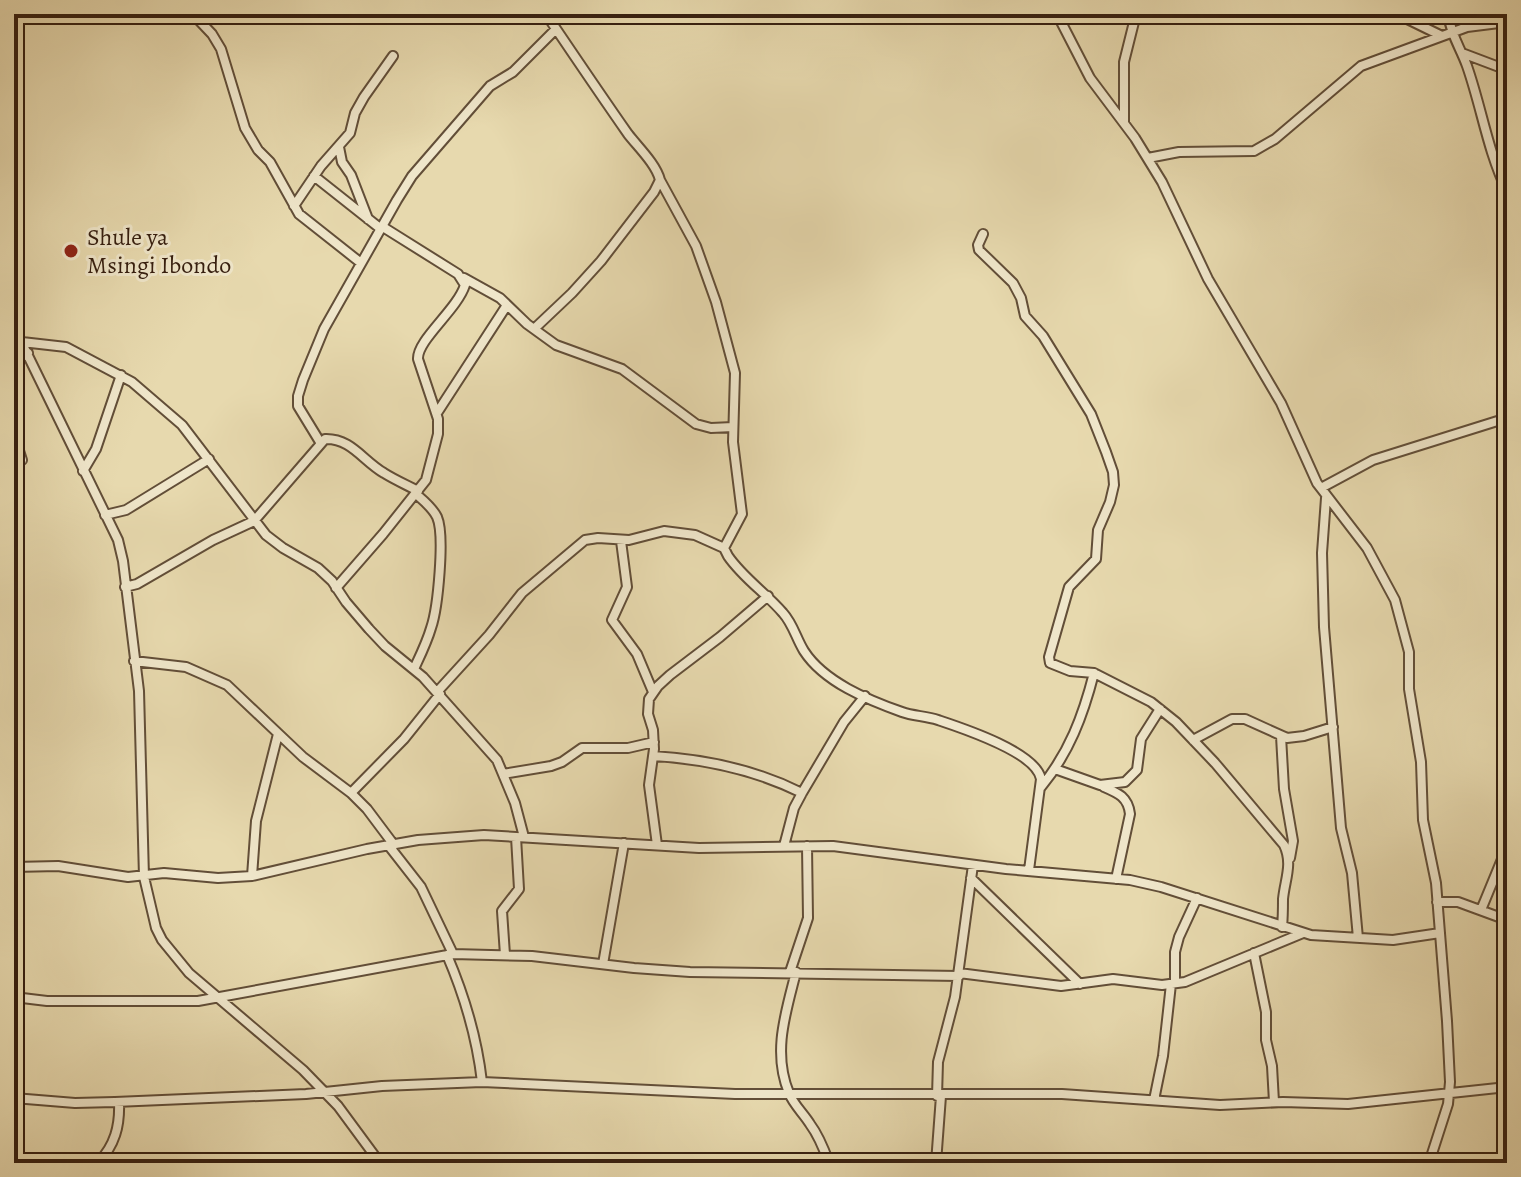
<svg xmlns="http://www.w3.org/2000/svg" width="1521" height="1177" font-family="Alegreya,serif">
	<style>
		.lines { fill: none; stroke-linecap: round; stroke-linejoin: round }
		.minor-casing { stroke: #624e38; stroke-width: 12 }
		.minor { stroke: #efe6ca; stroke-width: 8 }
		.poi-dot { fill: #8f2418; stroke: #efe6ca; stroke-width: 3 }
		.labels { text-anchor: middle; stroke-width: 6; stroke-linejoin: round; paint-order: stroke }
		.poi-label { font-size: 24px; fill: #361f10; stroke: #efe6ca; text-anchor: start }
	</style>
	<rect width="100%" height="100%" fill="#e7d9ae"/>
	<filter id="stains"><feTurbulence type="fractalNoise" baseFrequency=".0025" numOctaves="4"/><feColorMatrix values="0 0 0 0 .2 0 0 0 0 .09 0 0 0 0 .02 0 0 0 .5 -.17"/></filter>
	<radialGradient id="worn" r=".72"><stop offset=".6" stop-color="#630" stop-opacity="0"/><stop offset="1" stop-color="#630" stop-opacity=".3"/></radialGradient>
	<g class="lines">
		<defs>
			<path id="minor" d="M193,14L212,34L221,49L245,128L258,150L270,162L299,214L361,263
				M1057,14L1090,78L1135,138L1162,182L1208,279L1281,403L1317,483L1367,548L1395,600L1409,652V689L1421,762L1423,820L1436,883L1447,1021L1450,1082L1448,1104L1429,1163
				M1397,14L1442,36
				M1448,14C1451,35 1460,47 1467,66C1482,109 1487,149 1507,191
				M1462,53L1507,70
				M1124,123V62L1136,14
				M339,147L342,162L351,175L368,219
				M1148,158L1179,152L1254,151L1275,139L1361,66L1467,27L1507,22
				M314,176L381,229
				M660,180L696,246L716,302L735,373L733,442L742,514L724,548L728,556C743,578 766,593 783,613C793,624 796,638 804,651C824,682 868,700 902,712C913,716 926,716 938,720C962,728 1036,752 1041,779L1029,870
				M294,206L321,166L350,133L355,113L364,97L393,56
				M983,234L978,245L979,250L1013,283L1021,298L1025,316L1043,336L1091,414L1106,452L1113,472L1114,485L1110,502L1098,530L1096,559L1069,587L1049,657L1050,663L1070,671L1094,673L1151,702L1176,722L1215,763L1284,845C1293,864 1285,879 1283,899C1283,908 1283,917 1282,927
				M464,278L500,298L527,324L556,345L622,369L696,424L711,428L733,427
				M14,327L118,540L123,561L139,691L144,877L156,928L162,940L189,973L303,1070L338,1106L380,1163
				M534,329L572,293L601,261L654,192L660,180C656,164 638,147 628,134C600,94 573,54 546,14
				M22,342L66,347L132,382L182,425L266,535L283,548L318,568L332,581L346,602L369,629L385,646L423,677L497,760L515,803L524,837
				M14,363L28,353
				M437,413L507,305
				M14,435L22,460
				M320,442L298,406V396L303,380L324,329L397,200L412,176L490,86L513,72L556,29
				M83,471L96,449L121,375
				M1321,488L1373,460L1507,418
				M1326,498L1322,553L1324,627L1341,828L1352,873L1358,938
				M105,515L126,510L209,459
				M621,541L627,587L612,620L637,654L653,692
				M125,587L137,584L213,540L254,521L325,439C351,438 363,461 384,473C395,480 407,485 418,491
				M336,588L383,534L426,480L438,434V419L418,359C417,340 457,310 465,285L458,274L383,227
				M134,661L186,667L227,685L303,757L351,793L367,809L394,845
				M414,669C420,656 427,642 431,628C438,608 445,535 437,517C432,507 424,501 416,494
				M437,692L489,635L522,593L585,540L598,538L629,540L664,531L695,535L724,548
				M1281,736L1284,789L1293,841L1290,858
				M1193,740L1232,719H1245L1287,738L1304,736L1333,727
				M653,756C705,759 754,769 802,793
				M1055,769L1100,785L1125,782L1137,770L1141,739L1160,709
				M503,774L551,766L562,762L582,748H628L654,742
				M1041,787C1069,753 1083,716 1094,673
				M1104,787C1118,793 1128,797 1130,814L1116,879
				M351,793L404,739L440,694
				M657,845L649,785L654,749L653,730L648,714L649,699L658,686L670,675L720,637L768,596
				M389,846L421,887L453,954
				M784,846L794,808L802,793L844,722L865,696
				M14,867L58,866L128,877L164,873L218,878L252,876L367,849L418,840L484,835L699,848L833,846L1006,869L1130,880L1161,887L1311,935L1393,940L1440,933
				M252,876L256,821L278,734
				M971,878L1080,984
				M1437,902H1458L1507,920
				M1481,910L1507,847
				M1254,953L1266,1012V1040L1272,1066L1274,1102
				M447,955C465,997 477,1038 482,1082
				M505,955L502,911L519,889L516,837
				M603,964L624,843
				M790,972L808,918L807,846
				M796,972C786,1012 772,1052 789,1093C793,1104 804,1114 810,1124C819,1136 824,1149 829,1163
				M959,973L1061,986L1113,979L1162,985L1185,982L1303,933
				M1175,983V952L1179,937L1197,898
				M14,997L47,1001H198L453,954L532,956L634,968L690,972L959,976
				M937,1096L938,1062L955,997L973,865
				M14,1098L75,1103L115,1102L306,1094L382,1086L482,1082L735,1094H1062L1220,1105L1283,1102L1348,1104L1507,1087
				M1154,1100L1163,1056L1171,984
				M98,1163C115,1145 120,1126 119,1102
				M936,1163L941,1096"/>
		</defs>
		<!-- minor casing -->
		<use href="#minor" class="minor-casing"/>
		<!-- minor -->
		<use href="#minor" class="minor"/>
	</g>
	<!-- markers -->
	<circle class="poi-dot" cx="71" cy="251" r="8"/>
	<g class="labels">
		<!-- poi labels -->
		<g class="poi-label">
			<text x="87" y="245">Shule ya<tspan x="87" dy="28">Msingi Ibondo</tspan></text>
		</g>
	</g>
	<!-- margin -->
	<rect width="1521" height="1177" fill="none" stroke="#e7d9ae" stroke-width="48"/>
	<rect x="16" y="16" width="1489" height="1145" fill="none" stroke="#361f10" stroke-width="4"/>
	<rect x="24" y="24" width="1473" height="1129" fill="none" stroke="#361f10" stroke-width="2"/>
	<rect width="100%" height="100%" filter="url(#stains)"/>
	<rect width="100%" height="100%" fill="url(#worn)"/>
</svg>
